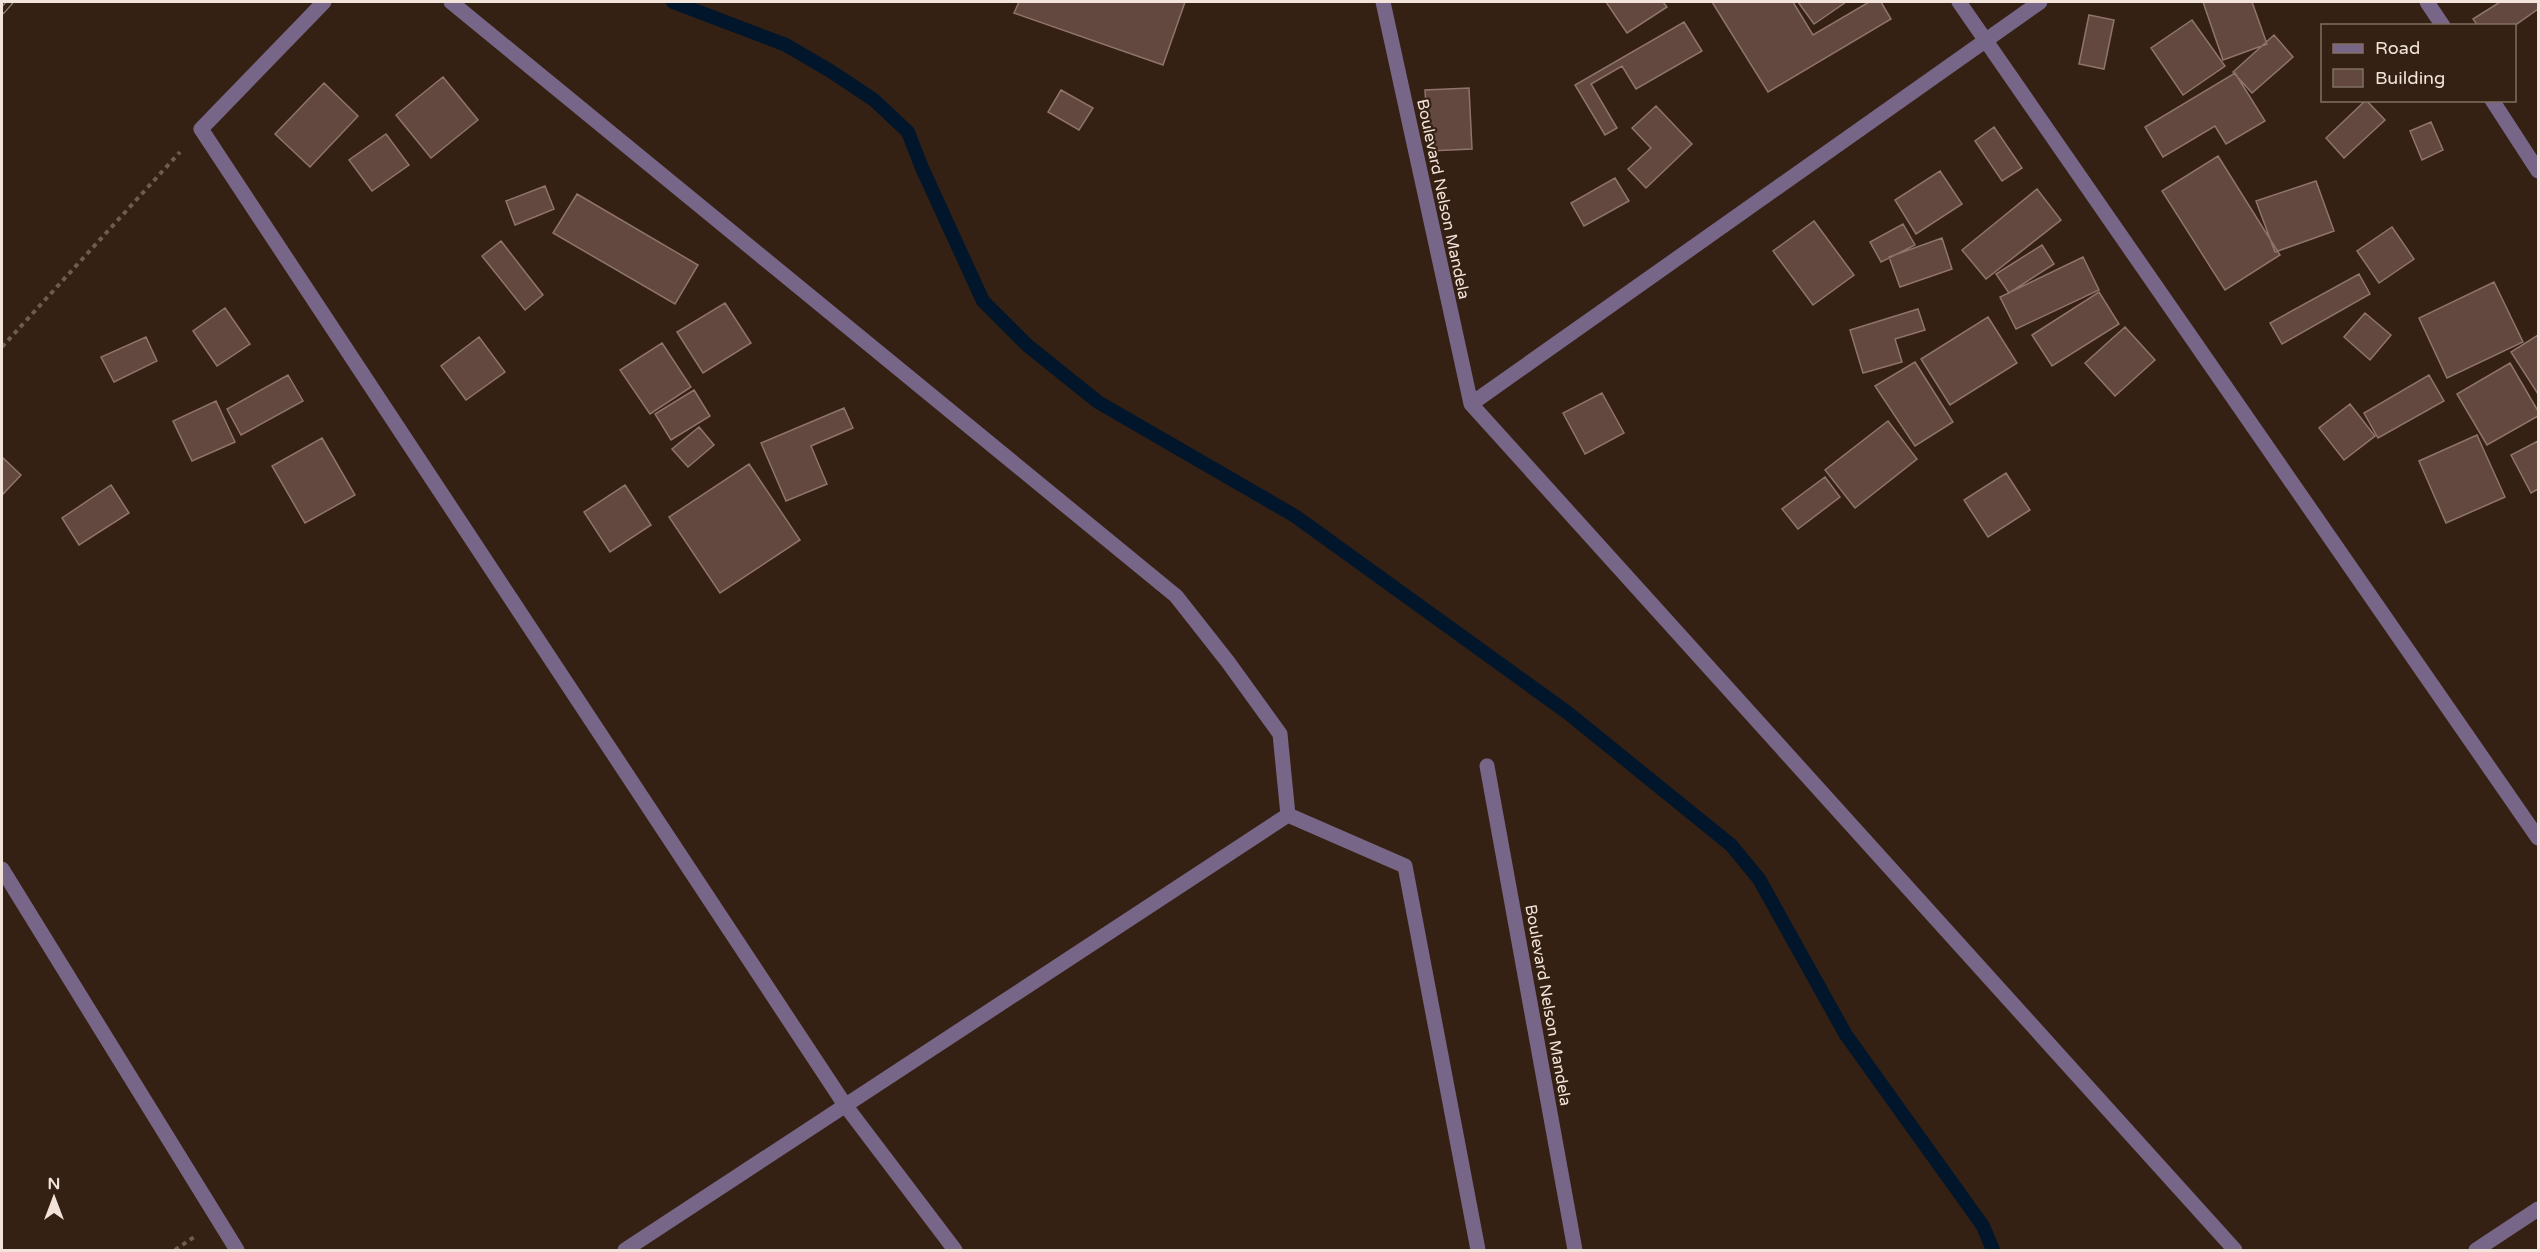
<svg xmlns="http://www.w3.org/2000/svg" width="2540" height="1252" font-family="'Varela Round',sans-serif">
	<style>
		.lines { fill: none; stroke-linecap: round; stroke-linejoin: round }
		.stream { stroke: #02162b; stroke-width: 14 }
		.building { fill: #62483f; stroke: #90746b; stroke-width: 1.5 }
		.path { stroke: #6e5c4f; stroke-width: 4; stroke-dasharray: 4.5 4.5; stroke-linecap: butt }
		.minor { stroke: #768; stroke-width: 15 }
		.rail-casing { stroke: #918074; stroke-width: 7 }
		.rail { stroke: #352113; stroke-width: 4.5; stroke-dasharray: 14; stroke-linecap: butt }
		.labels { text-anchor: middle; stroke-width: 4.5; stroke-linejoin: round; paint-order: stroke }
		.street-label { font-size: 16px; fill: #f2e4db; stroke: #352113 }
	</style>
	<rect width="100%" height="100%" fill="#352113"/>
	<g class="lines">
		<!-- stream -->
		<path class="stream" d="M673,2L786,45L832,72L874,100L908,132L922,168L983,301L1027,345L1098,402L1295,516L1568,713L1731,845L1759,879L1846,1035L1983,1226L1993,1250"/>
	</g>
	<!-- building -->
	<path class="building" d="M1019,2H1185L1163,65L1014,13Z
		M1606,2H1663L1667,7L1627,33Z
		M1712,2H1793L1813,35L1869,2H1881L1891,19L1768,92Z
		M1798,2H1846L1814,24Z
		M2203,2H2252L2267,44L2223,60Z
		M2500,2H2538V9L2514,26H2478L2473,19Z
		M2089,15L2114,20L2104,69L2079,64Z
		M2192,20L2225,66L2183,95L2151,48Z
		M1684,22L1702,51L1636,89L1622,66L1591,84L1617,128L1605,135L1575,85Z
		M2274,35L2293,57L2252,93L2233,72Z
		M2235,73L2265,121L2226,144L2215,126L2163,157L2145,127Z
		M443,77L478,120L431,158L396,115Z
		M324,83L358,116L310,167L275,134Z
		M1469,88L1472,149L1429,151L1425,90Z
		M1061,90L1093,108L1079,130L1048,112Z
		M2366,100L2385,120L2344,158L2326,138Z
		M1656,106L1692,144L1646,188L1628,169L1651,148L1632,128Z
		M2431,122L2443,150L2422,160L2410,131Z
		M1994,127L2022,168L2002,181L1975,141Z
		M386,134L409,165L372,191L349,160Z
		M2218,156L2280,255L2225,290L2162,191Z
		M1940,171L1962,204L1916,234L1895,200Z
		M1615,178L1629,201L1584,226L1571,203Z
		M2316,181L2334,231L2275,252L2256,201Z
		M545,186L554,209L515,225L506,201Z
		M2037,189L2061,220L1986,279L1962,250Z
		M577,194L698,265L675,304L553,233Z
		M1814,221L1854,275L1813,305L1773,251Z
		M1903,224L1915,245L1881,262L1870,242Z
		M2392,227L2414,259L2379,283L2357,251Z
		M1942,238L1952,269L1900,287L1889,257Z
		M501,241L543,295L525,310L482,256Z
		M2042,245L2054,264L2009,293L1996,274Z
		M2083,257L2099,290L2016,329L2000,297Z
		M2359,274L2370,294L2282,344L2270,323Z
		M2494,282L2523,342L2447,378L2419,318Z
		M2099,292L2119,324L2052,366L2032,335Z
		M725,303L751,343L703,373L677,332Z
		M225,308L250,344L217,366L193,331Z
		M1918,309L1925,330L1895,339L1902,362L1863,373L1850,330Z
		M2365,313L2391,335L2370,360L2344,337Z
		M1988,317L2017,363L1950,405L1921,359Z
		M2125,327L2155,360L2115,396L2085,363Z
		M2538,335V394L2511,352Z
		M146,337L157,361L114,382L101,357Z
		M479,337L505,372L466,400L441,366Z
		M662,343L691,387L650,414L620,370Z
		M1915,362L1953,422L1915,446L1875,386Z
		M2510,363L2538,411V416L2487,445L2457,394Z
		M288,375L303,401L241,435L227,409Z
		M2429,375L2444,401L2378,438L2364,413Z
		M694,390L710,416L671,440L655,414Z
		M1602,393L1624,433L1585,454L1563,413Z
		M216,401L235,442L192,461L173,421Z
		M2350,404L2375,436L2344,460L2319,428Z
		M844,408L853,428L811,446L827,484L786,501L761,443Z
		M1888,421L1917,459L1855,508L1825,470Z
		M699,427L714,445L688,467L672,449Z
		M2477,435L2505,497L2446,523L2419,461Z
		M322,438L355,495L305,523L272,466Z
		M2538,441V489L2531,493L2511,455Z
		M2,457L21,475L2,495Z
		M749,464L800,540L720,593L669,517Z
		M2006,473L2030,510L1988,537L1964,500Z
		M1825,477L1840,497L1798,529L1782,509Z
		M111,485L129,513L79,545L62,518Z
		M625,485L651,525L610,552L584,512Z"/>
	<g class="lines">
		<!-- path -->
		<path class="path" d="M2,347L180,152
			M175,1250L194,1237"/>
		<!-- minor -->
		<path class="minor" d="M324,2L201,129L845,1105L955,1250
			M451,2L1176,596L1228,662L1280,734L1288,815L625,1250
			M1383,2L1471,404L2235,1250
			M1959,2L2538,838
			M2427,2L2443,26
			M2492,100L2538,171
			M1471,404L2040,2
			M1487,766L1575,1250
			M1288,815L1405,866L1478,1250
			M2,869L237,1250
			M2476,1250L2538,1209"/>
		<defs>
			<path id="rail" d="M2,11L10,2"/>
		</defs>
		<!-- rail casing -->
		<use href="#rail" class="rail-casing"/>
		<!-- rail -->
		<use href="#rail" class="rail"/>
	</g>
	<g class="labels">
		<!-- street labels -->
		<g class="street-label">
			<text transform="translate(1444 199) rotate(78)" y="6">Boulevard Nelson Mandela</text>
			<text transform="translate(1549 1005) rotate(80)" y="6">Boulevard Nelson Mandela</text>
		</g>
	</g>
	<!-- border -->
	<rect width="2540" height="1252" fill="none" stroke="#f2e4db" stroke-width="6"/>
	<!-- legend -->
	<rect x="2321" y="24" width="195" height="78" fill="#352113" stroke="#816f63" stroke-width="1.5"/>
	<rect x="2333" y="44" width="30" height="9" fill="#776688" stroke="#816f63" stroke-width="1.5"/>
	<text x="2375" y="54" font-size="18" fill="#f2e4db">Road</text>
	<rect x="2333" y="69" width="30" height="18" fill="#62483f" stroke="#816f63" stroke-width="1.5"/>
	<text x="2375" y="84" font-size="18" fill="#f2e4db">Building</text>
	<!-- north arrow -->
	<g transform="translate(54 1198)" stroke="#352113" stroke-width="4.5" paint-order="stroke">
	<path d="M0-4.5L10 22L0 15L-10 22Z" fill="#f2e4db"/>
	<text y="-9" font-size="16" font-weight="bold" text-anchor="middle" fill="#f2e4db">N</text>
	</g>
</svg>
